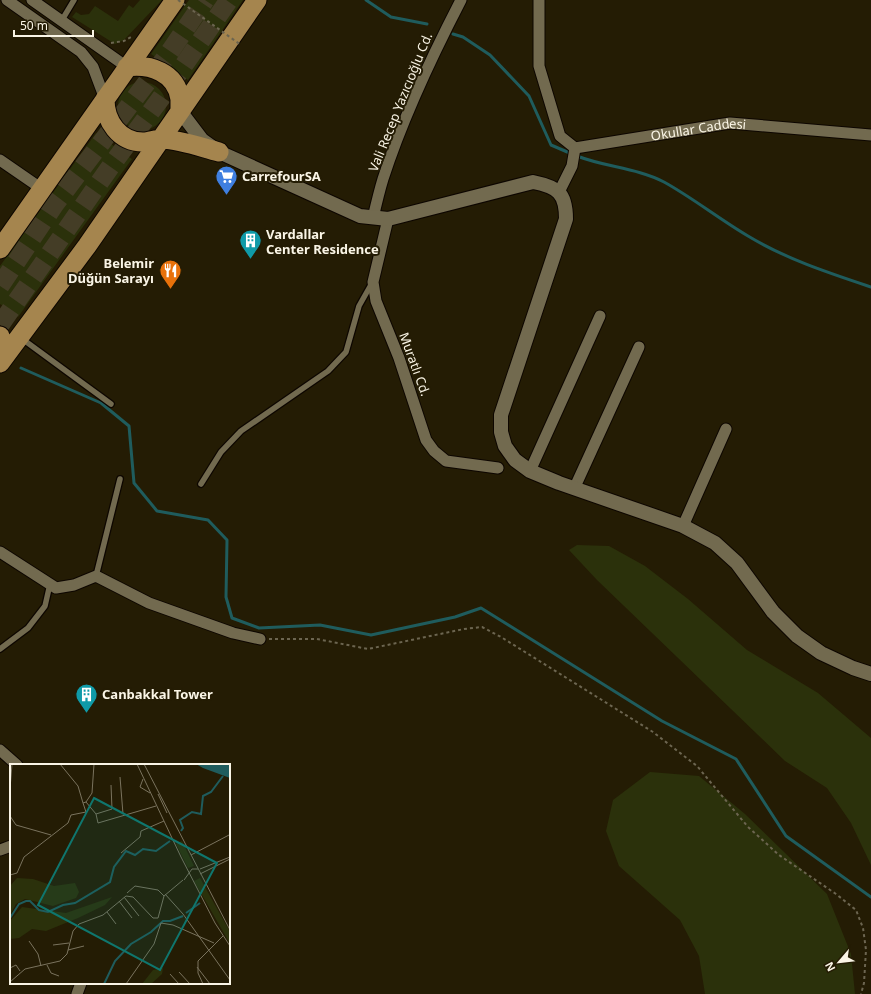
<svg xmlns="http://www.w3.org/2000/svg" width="871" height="994" font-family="'Noto Sans',sans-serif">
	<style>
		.green { fill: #2b310b }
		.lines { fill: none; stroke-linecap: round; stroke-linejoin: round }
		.stream { stroke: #1f5c5d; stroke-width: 3 }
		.trunk-tunnel { stroke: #443d26; stroke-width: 19; stroke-dasharray: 19 10; stroke-linecap: butt }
		.service-casing { stroke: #0d0600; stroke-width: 8 }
		.minor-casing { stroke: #0d0600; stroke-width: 13 }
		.tertiary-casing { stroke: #0d0600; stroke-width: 16 }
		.trunk-casing { stroke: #0d0600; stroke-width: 21 }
		.path { stroke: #6c6550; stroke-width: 2; stroke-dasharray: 3 3; stroke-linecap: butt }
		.service { stroke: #726a4f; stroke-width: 5.5 }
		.minor { stroke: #726a4f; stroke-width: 11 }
		.tertiary { stroke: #726a4f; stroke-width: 14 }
		.trunk { stroke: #a5854e; stroke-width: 19 }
		.path-bridge { stroke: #6c6550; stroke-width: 2; stroke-dasharray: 3 3; stroke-linecap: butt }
		.labels { text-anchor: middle; stroke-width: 4; stroke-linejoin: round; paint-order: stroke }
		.street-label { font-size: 13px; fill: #faf5e6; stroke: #241c04 }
		.poi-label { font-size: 13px; font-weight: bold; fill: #faf5e6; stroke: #241c04; text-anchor: start }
		.inset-river { fill: none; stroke: #1f5c5d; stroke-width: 2 }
		.inset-road { fill: none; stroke: #7a735e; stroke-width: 1 }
		.view { fill: #0f766e; fill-opacity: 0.15; stroke: #0f766e; stroke-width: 2 }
		.inset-edge { fill: none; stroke: #faf5e6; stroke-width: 2 }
	</style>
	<rect width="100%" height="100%" fill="#241c04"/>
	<!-- green -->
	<path class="green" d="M140,0H162L124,40L115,44L72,17L76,12L81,15L89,14L95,6L118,21L129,5L133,8Z
		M189,0H243L188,80L151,54Z
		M118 106a24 24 0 1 1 48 0a24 24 0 1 1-48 0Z
		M96,133L132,159L18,317L0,304V266Z
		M577,545L609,546L645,566L688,599L747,650L818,693L871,738V865L851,823L827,788L785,761L597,580L569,550Z
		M650,772L699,776L745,814L827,894L851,954L855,994H705L699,956L680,920L619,866L606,831L613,800Z"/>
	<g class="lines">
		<!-- stream -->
		<path class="stream" d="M366,0L391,17L427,24
			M453,34L463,37L490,55L529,96L551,145L572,154
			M577,156C605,167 637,168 664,182C693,198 719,219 748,236C786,259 829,273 871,287
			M21,368L101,403L129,426L134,483L157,511L208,520L227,540L226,597L232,618L259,628L320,625L371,635L455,617L481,608L662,721L736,759L786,836L871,897"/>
		<!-- trunk-tunnel -->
		<path class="trunk-tunnel" d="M0,286L55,204L169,53L205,0
			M0,325L113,163L161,98L229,0"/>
		<defs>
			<path id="service" d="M62,20L74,0
				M21,338L111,404
				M201,484L221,452L241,431L328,371L346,352L359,306L372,283
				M96,576L120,479
				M0,649L28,628L45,606L50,584"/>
			<g id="minor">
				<path d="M7,0L81,52L93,67L105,99"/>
				<path d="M32,0L127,67"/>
				<path d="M539,0V66L560,136L575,148"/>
				<path id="s1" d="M575,148L730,123L871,135"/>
				<path d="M0,160L42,189"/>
				<path d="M559,192L572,166L575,148"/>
				<path d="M373,218C376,205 379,192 383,179C403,117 431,58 461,0"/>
				<path d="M388,219L373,282L376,301L399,358L426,440L434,451L446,461L498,468"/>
				<path d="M530,471L600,316"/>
				<path d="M574,489L639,347"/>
				<path d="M683,526L726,429"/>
				<path d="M0,552L56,588L74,585L96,576L149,603L233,633L260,639"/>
				<path d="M0,750L17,765"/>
				<path d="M0,850L11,846"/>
				<path d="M77,994L81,983"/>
			</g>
			<path id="tertiary" d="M180,111L202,140L219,152L360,216L388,219L533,182C558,187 566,193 566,219L501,415V432L505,446L515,460L530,471L559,483L683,526L715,543L737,563L773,612L797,636L821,653L853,668L871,674"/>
			<path id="trunk" d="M127,67C150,64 176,72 180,99C180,103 180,107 180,111
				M105,99C105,121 119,142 143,142C149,142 156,139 162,139C181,140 200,147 219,152
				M0,249L175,0
				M0,336L2,347L0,360
				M0,363L87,246L257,0"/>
		</defs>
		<!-- service casing -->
		<use href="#service" class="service-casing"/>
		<!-- minor casing -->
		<use href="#minor" class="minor-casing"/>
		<!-- tertiary casing -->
		<use href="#tertiary" class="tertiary-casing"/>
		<!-- trunk casing -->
		<use href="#trunk" class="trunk-casing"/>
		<!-- path -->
		<path class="path" d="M111,43L124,41L131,37
			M269,639H317L368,649L464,629L482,627L501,637L653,732L697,766L748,827L779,855L836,894L856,910L863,928L866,950L864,983L861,994"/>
		<!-- service -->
		<use href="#service" class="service"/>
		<!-- minor -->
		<use href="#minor" class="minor"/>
		<!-- tertiary -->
		<use href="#tertiary" class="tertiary"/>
		<!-- trunk -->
		<use href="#trunk" class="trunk"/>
		<!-- path-bridge -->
		<path class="path-bridge" d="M178,0L241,45"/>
	</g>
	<!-- icons -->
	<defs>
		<symbol id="supermarket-pin" viewBox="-11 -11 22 30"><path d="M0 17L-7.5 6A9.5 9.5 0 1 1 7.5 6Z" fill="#3f7fe0" stroke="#241c04"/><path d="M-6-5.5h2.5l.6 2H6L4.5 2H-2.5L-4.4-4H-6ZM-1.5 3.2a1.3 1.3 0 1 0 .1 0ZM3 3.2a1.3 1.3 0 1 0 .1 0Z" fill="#fff"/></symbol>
		<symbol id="building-pin" viewBox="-11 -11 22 30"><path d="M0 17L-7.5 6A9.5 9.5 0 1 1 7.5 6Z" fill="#0f9aa8" stroke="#241c04"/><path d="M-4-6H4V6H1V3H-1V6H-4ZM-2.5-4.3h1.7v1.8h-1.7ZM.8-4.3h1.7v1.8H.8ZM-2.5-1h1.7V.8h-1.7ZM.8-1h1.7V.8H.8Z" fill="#fff"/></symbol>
		<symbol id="restaurant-pin" viewBox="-11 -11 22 30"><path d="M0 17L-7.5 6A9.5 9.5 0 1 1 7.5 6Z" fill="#e8710a" stroke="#241c04"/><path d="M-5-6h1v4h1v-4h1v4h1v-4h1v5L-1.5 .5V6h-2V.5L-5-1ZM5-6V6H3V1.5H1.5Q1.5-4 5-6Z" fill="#fff"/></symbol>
	</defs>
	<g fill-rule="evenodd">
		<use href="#supermarket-pin" x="214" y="164" width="25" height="34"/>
		<use href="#building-pin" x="238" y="228" width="25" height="34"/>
		<use href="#restaurant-pin" x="158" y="258" width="25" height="34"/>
		<use href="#building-pin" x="74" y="682" width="25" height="34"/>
	</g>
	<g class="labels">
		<!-- street labels -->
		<g class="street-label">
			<text transform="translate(400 102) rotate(-68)" y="5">Vali Recep Yazıcıoğlu Cd.</text>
			<text dy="5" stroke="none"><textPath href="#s1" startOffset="125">Okullar Caddesi</textPath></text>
			<text transform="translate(415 364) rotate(70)" y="5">Muratlı Cd.</text>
		</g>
		<!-- poi labels -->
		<g class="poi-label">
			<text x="242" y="181">CarrefourSA</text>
			<text x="266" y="239">Vardallar<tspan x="266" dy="15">Center Residence</tspan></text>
			<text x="154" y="268" text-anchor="end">Belemir<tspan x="154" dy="15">Düğün Sarayı</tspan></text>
			<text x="102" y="699">Canbakkal Tower</text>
		</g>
	</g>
	<!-- overview -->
	<g transform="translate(10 764)">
		<rect width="220" height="220" fill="#241c04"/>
		<path d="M172,77L184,102L178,104L166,80ZM7,114L23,115L44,122L65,119L69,128L66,134L43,142L15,135L6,140L0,151V122ZM190,114L220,168L219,178L184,117ZM102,133L95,141L68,154L36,167L22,165L9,174L0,175V157L12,143L56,149ZM153,204L152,210L141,220H132L143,206Z" fill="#2b310b"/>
		<path d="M186,0H220V14L193,4Z" fill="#1f5c5d"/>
		<path class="inset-river" d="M171,67L173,64L170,56L182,48L191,50L193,32L201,28L213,12M176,149L190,139M0,154L9,140L16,137H20L29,146L38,148L53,141L65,139L100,118L104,103L116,87L125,91L133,85L146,87L160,77M94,220L105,197L121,180L141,168L153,157H160L173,152"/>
		<path class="inset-road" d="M50,0L68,22L73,39L76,38L86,50L88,59L146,42M127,0L171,93L205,159L220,182M134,0L220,166M110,13L113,50M133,15L130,23L140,29M0,25L2,0M148,30L157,49M76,38L82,29L84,0M86,50L102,45L101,21M0,52L6,61L41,71M111,89L130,73L131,67L154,57M181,91L219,71M190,105L220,93M190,110L220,95M0,111L7,109L14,93L58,59L61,51L76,48L73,39M174,116L182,105H188M117,129L125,122L148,126L154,132M155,130L173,150L220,216M114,133L129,152M109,137L122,154M97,148L106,160M151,159L163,161L204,179M19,177L28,190L31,202M43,181L59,179M58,186L74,182M37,201L41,209L49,212M187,203L200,220M0,204L6,201L10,207M169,208L180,220M160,210L169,220M0,218L15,205L50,197L57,190L63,167L69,160L93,151L116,132L123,133L143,154H148L154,132L173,116M116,220L144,180L151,159M193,220L188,209V197L213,172"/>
		<path class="view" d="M84,34L207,99L150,206L28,141Z"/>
		<rect width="220" height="220" class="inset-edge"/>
	</g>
	<!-- north arrow -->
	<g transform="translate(839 962) rotate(242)" stroke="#241c04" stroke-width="3" paint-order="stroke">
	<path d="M0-3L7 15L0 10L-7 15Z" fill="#faf5e6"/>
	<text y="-6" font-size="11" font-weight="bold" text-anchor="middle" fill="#faf5e6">N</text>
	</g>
	<!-- scale -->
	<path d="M14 30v6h79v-6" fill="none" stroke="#faf5e6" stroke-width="2"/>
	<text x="20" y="30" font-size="12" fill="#faf5e6" stroke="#241c04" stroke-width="3" paint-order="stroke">50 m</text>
</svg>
